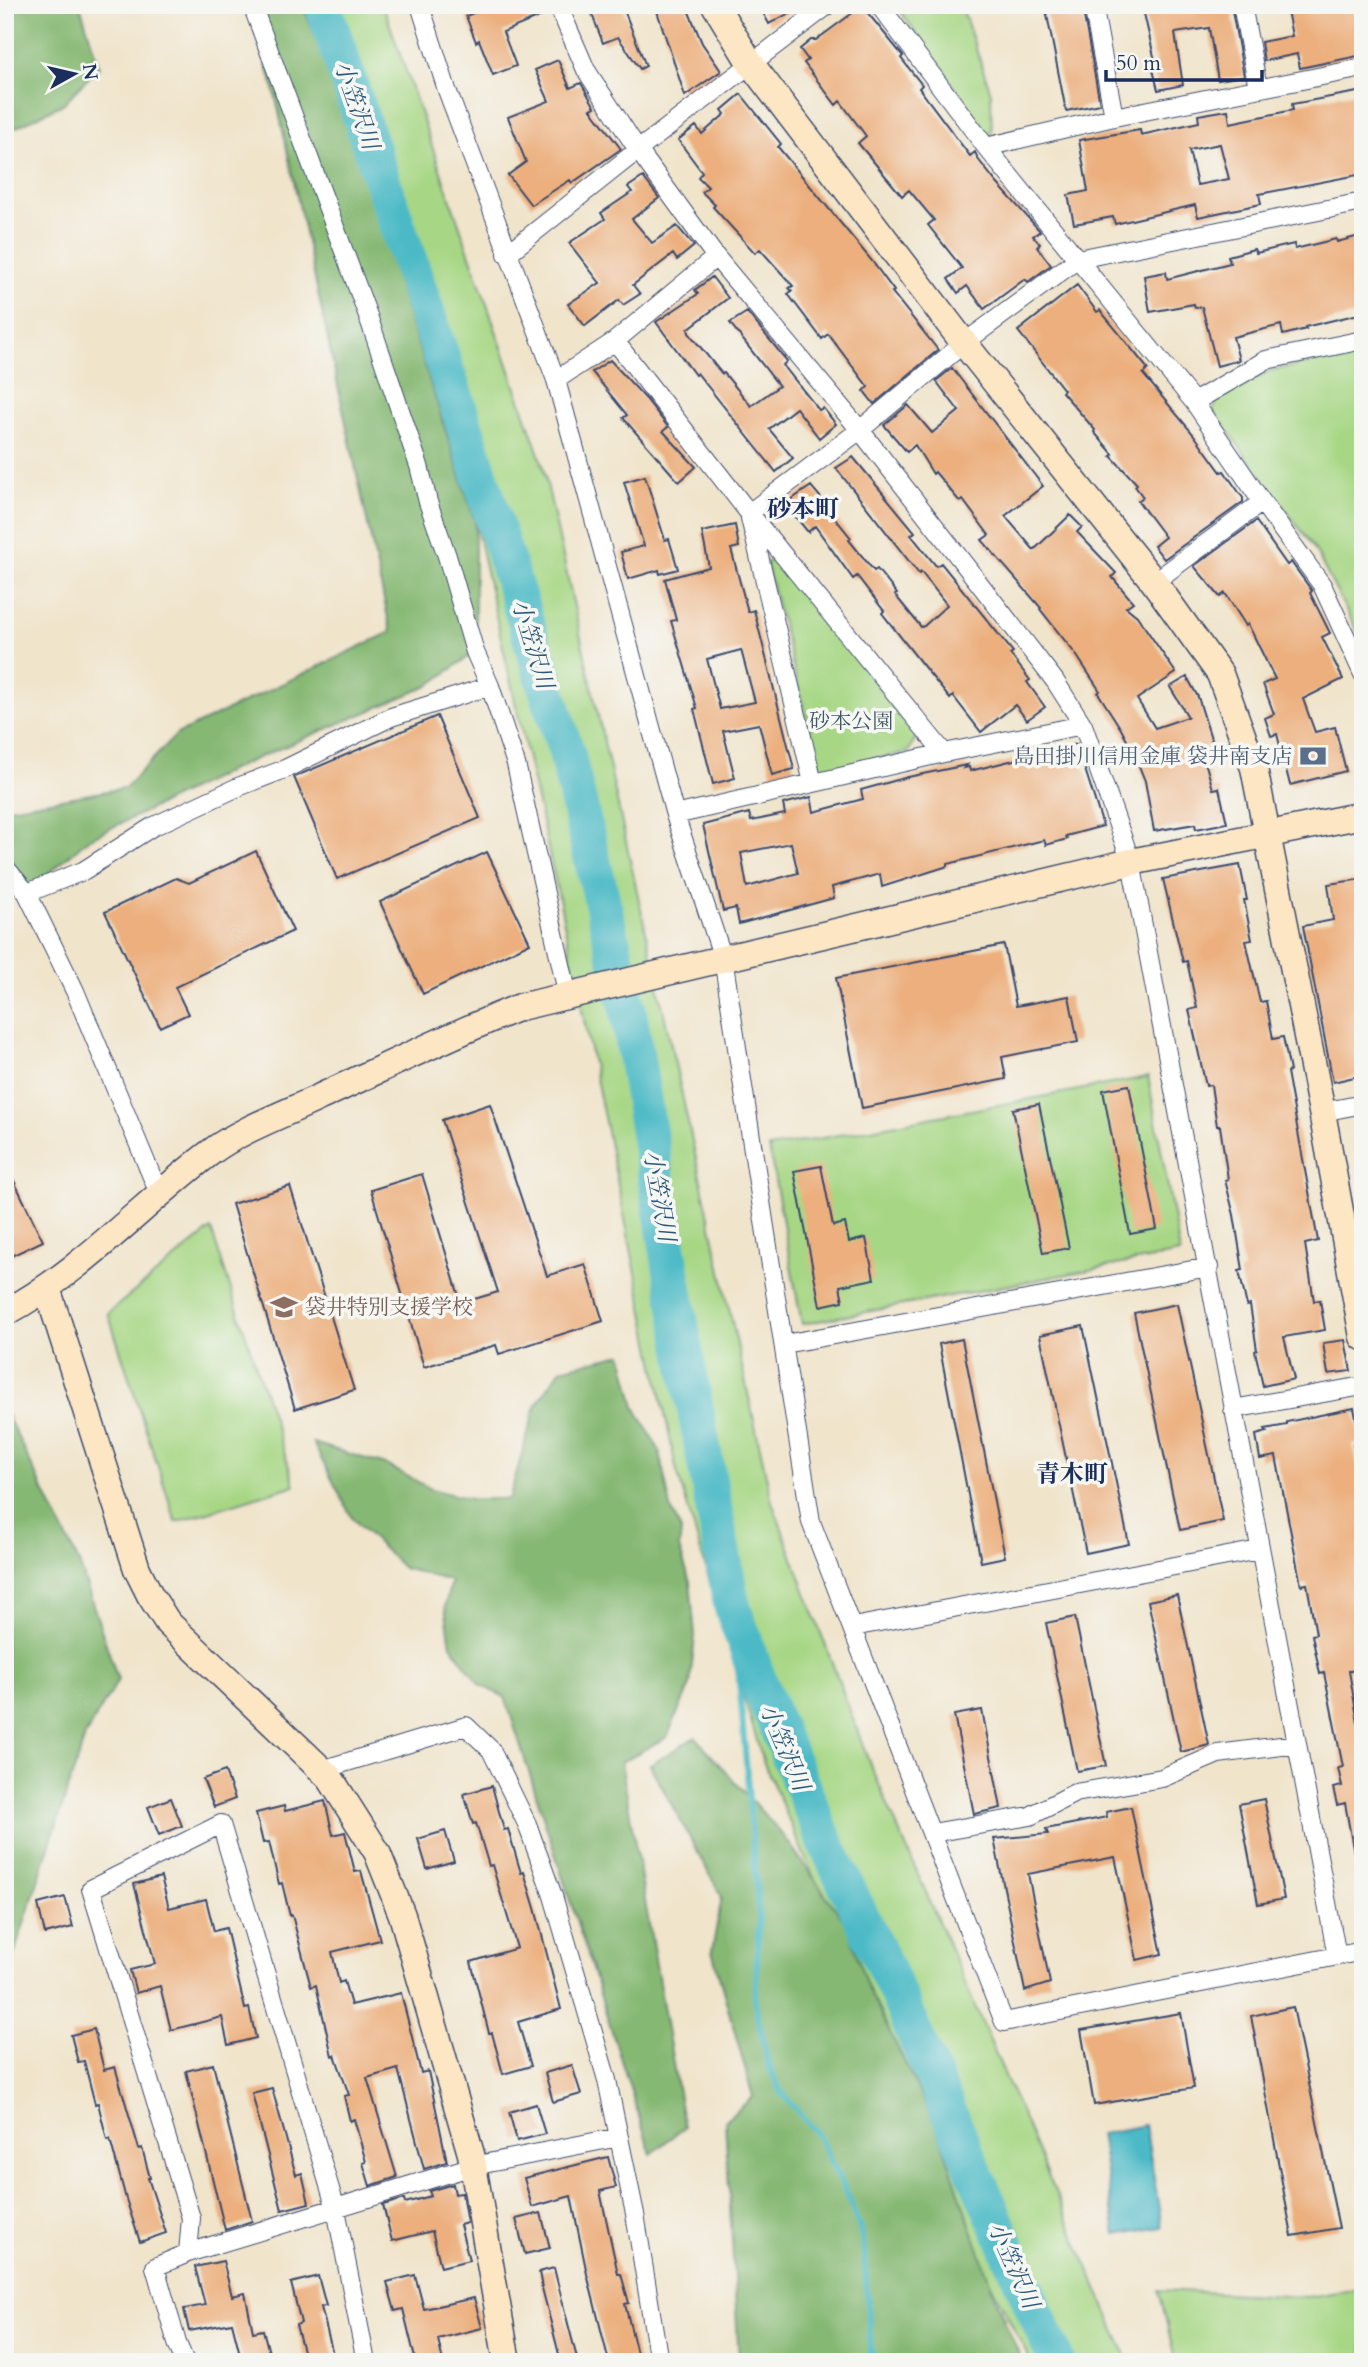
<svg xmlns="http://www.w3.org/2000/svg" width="1368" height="2367" font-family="Cardo,'Noto Serif JP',serif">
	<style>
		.green { fill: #a7d785; stroke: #618372; stroke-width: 2 }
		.forest { fill: #85b872; stroke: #507468; stroke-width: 2 }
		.water { fill: #4cbac6; stroke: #347492; stroke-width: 2 }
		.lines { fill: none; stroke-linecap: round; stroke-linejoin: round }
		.stream { stroke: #4cbac6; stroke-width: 6 }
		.river { stroke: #4cbac6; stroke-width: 37 }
		.building { fill: #ecaf7d; fill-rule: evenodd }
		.street-casing { stroke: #3b4a6e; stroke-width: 20 }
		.secondary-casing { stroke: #3b4a6e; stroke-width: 29 }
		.street { stroke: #fff; stroke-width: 18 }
		.secondary { stroke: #fce6c4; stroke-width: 26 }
		.labels { text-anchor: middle; stroke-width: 7; stroke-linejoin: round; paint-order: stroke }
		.park-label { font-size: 21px; fill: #3e5968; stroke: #f6f6f2 }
		.service-label { font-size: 21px; fill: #4e5e75; stroke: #f6f6f2; text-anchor: end }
		.education-label { font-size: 21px; fill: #785e54; stroke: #f6f6f2; text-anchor: start }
		.water-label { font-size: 23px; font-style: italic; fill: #2a597d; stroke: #f6f6f2 }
		.quarter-label { font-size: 24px; font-weight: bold; fill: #1b2f5e; stroke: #f6f6f2 }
	</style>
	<rect width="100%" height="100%" fill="#f6f6f2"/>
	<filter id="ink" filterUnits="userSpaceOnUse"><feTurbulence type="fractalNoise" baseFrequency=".0143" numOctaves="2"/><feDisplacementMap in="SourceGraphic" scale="14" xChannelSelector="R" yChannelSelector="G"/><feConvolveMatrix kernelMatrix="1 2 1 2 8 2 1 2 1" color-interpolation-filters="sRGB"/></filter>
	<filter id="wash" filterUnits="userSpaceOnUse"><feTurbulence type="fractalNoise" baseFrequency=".00686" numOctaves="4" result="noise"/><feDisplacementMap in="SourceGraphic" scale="28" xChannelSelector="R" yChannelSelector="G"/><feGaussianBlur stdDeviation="1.57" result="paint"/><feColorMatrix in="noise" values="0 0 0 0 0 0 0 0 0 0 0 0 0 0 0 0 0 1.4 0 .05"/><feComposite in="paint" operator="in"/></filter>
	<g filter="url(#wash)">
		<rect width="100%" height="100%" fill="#f0e4cb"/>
		<!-- green -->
		<path class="green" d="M306,5H383L543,466L772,1502L868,1759L1129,2362H1031L989,2280L763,1761L676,1468L559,898L475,522Z
			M896,5H961L991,93L992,140Z
			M1363,352V643L1314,548L1213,411L1218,398L1269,371Z
			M777,560L917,736L908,752L820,771L766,562Z
			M1148,1077L1180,1253L802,1324L769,1148Z
			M211,1229L295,1485L176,1522L108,1313Z
			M1363,2288V2362H1178L1174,2355L1159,2290L1308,2297Z"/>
		<!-- forest -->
		<path class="forest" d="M5,5H80L99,67L63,104L5,133Z
			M247,5H302L327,62L475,522V652L428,686L248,762L88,839L27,893L5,880V802L9,808L125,788L177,734L391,632L274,89Z
			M622,1354L635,1407L659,1450L671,1509L681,1531L679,1548L690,1582L695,1635L690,1685L667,1737L621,1762L684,2127L651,2154L505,1697L480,1685L451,1645L445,1607L451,1581L403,1568L352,1518L313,1443L386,1465L431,1489L470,1499H509L536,1405L561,1369Z
			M5,1411L79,1563L118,1680L86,1734L5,1982Z
			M695,1737L787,1840L848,1927L867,1986L937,2128L997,2303L1022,2362H739L725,2121L753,2097L712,1951L722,1897L650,1765Z"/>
		<!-- water -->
		<path class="water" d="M1145,2125L1162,2227L1116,2235L1100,2134Z"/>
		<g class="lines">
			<!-- stream -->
			<path class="stream" d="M733,1609L759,1917L755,2003L768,2064L781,2092L816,2132L849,2198L863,2238L872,2362"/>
			<!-- river -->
			<path class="river" d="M323,5L461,415L567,754L628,1009L688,1370L732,1606L763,1693L824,1839L892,1982L1057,2362"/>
		</g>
		<g id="blocks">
			<!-- building -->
			<path class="building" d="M492,5H547L549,13L503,32L516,66L493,75L479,40L476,42L466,16Z
				M599,5H622L646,66L640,69L618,37L603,43L590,9Z
				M655,5H686L702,43L721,71L685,96Z
				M759,5H805L769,24Z
				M1045,5H1082L1100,104L1066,111Z
				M1142,5H1170L1171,11L1209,5H1231L1244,76L1218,80L1209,28L1175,33L1183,85L1158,90L1152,65H1156Z
				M1286,5H1363V55L1300,68L1297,54L1264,61L1261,42L1292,36Z
				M862,6L903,56L901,58L922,85L919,88L970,156L975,152L978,159L996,182L1040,231L1033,236L1040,244L1037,247L1051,265L1028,282L1025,279L984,309L967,286L958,293L948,279L962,268L928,225L934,220L909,190L902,196L858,143L866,136L840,101L836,105L804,63L808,60L800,49L811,40H816Z
				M558,60L570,88L581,83L595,107L591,109L621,149L572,183L570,180L531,205L508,175L526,162L508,117L549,101L535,70Z
				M1363,91V174L1259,194L1261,204L1198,217L1195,205L1115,224L1113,217L1074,224L1068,195L1088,191L1079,140L1140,130L1141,135L1199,122L1198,115L1228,110L1230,123L1293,110L1292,104ZM1220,144L1229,179L1197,185L1189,150Z
				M741,94L781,144L778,147L872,261L894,291L892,292L938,350L874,404L864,391L868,387L828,334L822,339L788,294L792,291L789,288L793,286L760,249L755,253L713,207L715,205L702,192L708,187L698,177L702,172L678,140L696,126L702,134L725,114L722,110Z
				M643,177L659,198L632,219L652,243L677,226L694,246L677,260L673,254L633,285L640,294L623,305L619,300L585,326L568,304L600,283L569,243L605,219L601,213L632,192L628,187Z
				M1363,235V313L1305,327L1306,329L1283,335L1281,325L1233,337L1239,360L1217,366L1202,307L1195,308L1194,304L1150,312L1144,276L1166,272L1167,279L1230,263L1228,256L1254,249L1256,253L1294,244L1295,249L1336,239L1337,242Z
				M712,277L728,298L688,329L689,333L722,374L724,373L751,406L779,386L730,323L747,312L787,361L783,365L819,410L823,408L836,424L819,438L796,408L769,429L793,458L776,472L697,373L695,375L656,322L698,294L695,290Z
				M1077,285L1097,312L1100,310L1148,369L1143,374L1194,435L1221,472L1224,471L1243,498V502L1164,559L1154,546L1165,537L1138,501L1143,497L1135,486L1137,484L1111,456L1113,454L1094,432L1095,430L1062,392L1064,390L1018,331Z
				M610,360L646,399L668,427L663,431L696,467L679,482L623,418L627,415L592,372Z
				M952,368L1043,486L1005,516L1034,550L1070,515L1082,527L1077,532L1116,573L1112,577L1133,602L1126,607L1137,616L1176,673L1137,699L1155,728L1188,717L1170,687L1187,677L1198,697L1213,745L1201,748L1213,789L1219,788L1227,823L1196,829L1195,824L1154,831L1145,781L1135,756L1121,729L1098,693L1100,691L1077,656L1040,609L1041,608L982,540L989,535L963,500L960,502L935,472L933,474L915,445L907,452L884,425L908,405L932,433L959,411L936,381Z
				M853,457L915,532L911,535L936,566L941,563L1013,652L1010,654L1030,680L1027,682L1045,707L1027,720L1015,705L981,732L953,696L950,699L921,663L882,613L884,611L857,576L853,579L815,526L808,532L785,504L811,486L832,511L831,513L851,538L849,540L874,571L877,569L897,594L895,595L921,627L924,626L947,605L921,572L919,574L836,468Z
				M645,476L665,540L669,539L678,569L660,574L659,570L628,579L621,552L644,546L624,482Z
				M1256,521L1287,565L1291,562L1312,591L1310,593L1330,633L1322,637L1343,679L1303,699L1315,732L1335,727L1346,771L1290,785L1277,734L1271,736L1265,718L1274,714L1263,684L1275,679L1248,624L1246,626L1225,593L1220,597L1194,566Z
				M735,525L739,547L731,549L748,612L754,610L794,769L772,775L759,724L723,731L735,778L713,784L694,709L697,708L671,621L676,620L665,579L709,567L702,532ZM741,650L755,702L720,709L707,659Z
				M437,716L480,818L337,879L294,777Z
				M1077,744L1103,826L1066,836L1067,839L1046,845L1044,840L948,864V866L882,887L880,874L832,887L834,898L739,924L736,908L723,911L703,825L749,813L751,821L785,814L783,804L811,797L814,812L863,799L861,790L908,777L967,765L964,768L969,767L970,771ZM791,843L798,873L747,887L741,853Z
				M256,851L293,931L175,987L188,1014L160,1027L105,912L176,878L189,883Z
				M487,852L530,943L423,994L380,902Z
				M1240,865L1247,900H1244L1252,940L1246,941L1260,1002L1266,1001L1273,1039L1283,1037L1290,1071L1287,1072L1318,1241L1305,1244L1314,1301L1320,1300L1325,1330L1284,1337L1294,1379L1263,1386L1255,1351L1257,1350L1250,1305L1247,1306L1239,1271L1243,1270L1234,1215L1225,1180L1228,1179L1220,1126H1217L1211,1085L1206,1086L1189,1010L1197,1008L1187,961L1183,962L1163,879Z
				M1363,879V1075L1333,1082L1303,926L1333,920L1328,884Z
				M1004,945L1016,1006L1069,996L1078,1042L1002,1057L1006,1079L862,1108L836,978Z
				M1129,1085L1157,1229L1130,1234L1103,1090Z
				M490,1104L547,1276L585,1264L603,1321L499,1354L496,1345L424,1367L371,1190L422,1174L461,1303L498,1292L442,1120Z
				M1039,1104L1069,1248L1043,1253L1013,1109Z
				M5,1162L43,1241L5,1259Z
				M821,1166L833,1226L845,1223L849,1242L866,1238L874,1279L840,1286L843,1301L820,1306L794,1171Z
				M290,1186L354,1390L295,1409L232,1204Z
				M1177,1304L1223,1521L1180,1530L1134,1313Z
				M1083,1326L1129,1544L1086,1553L1040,1335Z
				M962,1339L1005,1557L981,1562L939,1344Z
				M1345,1340L1351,1371L1328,1374L1323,1343Z
				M1354,1408L1361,1443L1353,1444L1363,1491V1670L1349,1671L1358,1723L1363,1722V1853L1354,1854L1345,1803L1337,1805L1333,1788L1342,1786L1338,1768L1343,1767L1324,1673L1320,1674L1312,1635L1316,1634L1307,1584L1301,1585L1276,1456L1260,1459L1256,1435L1267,1432L1265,1429L1287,1425V1422Z
				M1177,1595L1209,1745L1181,1752L1148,1601Z
				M1075,1617L1106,1766L1077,1771L1046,1623Z
				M982,1710L1001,1808L974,1814L954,1715Z
				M225,1771L235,1799L214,1807L203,1779Z
				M492,1786L504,1830L508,1829L521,1873L524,1872L535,1908L561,2009L518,2022L531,2066L503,2074L492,2033H489L471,1962L517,1948L492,1865L489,1866L476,1823L473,1824L464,1794Z
				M171,1798L182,1826L159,1835L148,1807Z
				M1264,1799L1284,1899L1258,1904L1239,1804Z
				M325,1801L333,1835L345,1832L355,1872L361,1871L380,1940L332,1952L339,1983L344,1981L351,2005L401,1993L421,2073L428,2071L447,2162L424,2169L398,2069L367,2078L397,2177L370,2186L363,2163L366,2162L354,2119L350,2121L344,2096L349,2095L335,2055L332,2056L316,1985L311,1987L292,1915L290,1916L282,1883L279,1884L269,1842L263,1843L256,1813L284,1806L285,1811Z
				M1131,1807L1162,1954L1137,1960L1115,1857L1028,1874L1050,1983L1025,1991L994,1839L1048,1834L1046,1829L1107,1817L1106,1812Z
				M445,1831L454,1861L427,1869L418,1839Z
				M161,1877L169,1908L206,1899L214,1931L226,1928L245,2009L249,2008L256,2038L228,2045L222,2017L171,2030L160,1986L136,1993L130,1970L155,1964L134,1884Z
				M65,1897L73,1927L45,1934L38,1904Z
				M1293,2007L1339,2228L1292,2236L1251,2016Z
				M1181,2013L1194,2088L1094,2105L1081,2030Z
				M94,2029L104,2070L115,2067L139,2149L142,2148L150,2178H148L166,2233L140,2242L126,2199L110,2139L107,2140L98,2103L95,2104L84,2061L78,2062L71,2035Z
				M213,2064L252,2221L225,2230L186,2071Z
				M572,2065L581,2094L553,2102L545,2073Z
				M272,2088L296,2175L302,2173L309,2203L282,2210L252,2093Z
				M536,2104L545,2134L517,2141L509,2112Z
				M608,2157L616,2187L600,2191L618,2274H621L629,2303L625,2304L639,2362H609L587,2274L571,2196L532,2207L524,2178Z
				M453,2184L455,2194L462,2193L467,2223L460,2225L469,2260L441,2267L432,2231L392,2241L383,2205L404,2199L405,2203L431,2196L429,2191Z
				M541,2213L550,2248L525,2254L516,2219Z
				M223,2261L232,2296L245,2293L253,2332L263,2330L271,2360L242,2362L232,2323L189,2331L184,2309L205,2305L195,2267Z
				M554,2268L566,2316L578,2362H561L542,2288L539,2272Z
				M415,2275L424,2309L474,2298L482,2328L438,2339L443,2362H416L403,2309L395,2311L387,2282Z
				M318,2276L326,2306L321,2307L335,2362H306L296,2325L301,2323L291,2283Z"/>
		</g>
	</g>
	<g filter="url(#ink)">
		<use href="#blocks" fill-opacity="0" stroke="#3b4a6e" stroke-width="2"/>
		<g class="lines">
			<defs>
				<path id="street" d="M252,5L367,313L419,466L428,502L447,556L475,652L490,686L516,764L568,996
					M420,5L447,90L556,380L675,815L723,958L811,1522L1004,2022L1363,1951
					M558,5L586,70L638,150L716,257L860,430L1055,681L1083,725L1131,862L1337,1956
					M879,5L986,147L1194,402L1262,502L1322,585L1363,674
					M1093,5L1114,117
					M1242,5L1258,88
					M986,147L1114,117L1363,68
					M507,254L638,150L828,5
					M615,341L749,513L944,753
					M556,380L615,341L716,257
					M1194,402L1266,360L1363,340
					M749,513L860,430L964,343L1078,259L1363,202
					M750,518L813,783
					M1154,582L1262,502
					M675,815L944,753L1083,725
					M5,867L27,893L75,991L160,1196
					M27,893L83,871L152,827L238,787L285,769L391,717L490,686
					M1322,1112L1363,1104
					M784,1344L1209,1267
					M1233,1409L1363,1386
					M853,1627L1259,1550
					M321,1770L466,1726L491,1750L527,1824L553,1896L607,2080L635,2214L659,2362
					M932,1833L1030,1816L1075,1793L1162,1778L1218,1754L1297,1744
					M188,2253L191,2218L91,1889L221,1824L336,2209L366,2362
					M185,2362L177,2343L155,2267L188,2253L473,2166L619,2137"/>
				<path id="secondary" d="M715,5L751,64L964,343L1154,582L1220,674L1254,768L1322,1112L1363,1337
					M47,1288L137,1569L150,1595L168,1623L330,1778L377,1852L402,1915L471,2154L507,2362
					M5,1313C83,1271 141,1205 211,1152C240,1130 287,1113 320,1097C386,1067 452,1034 520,1007L1131,862L1363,815"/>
			</defs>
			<!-- street casing -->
			<use href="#street" class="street-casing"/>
			<!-- secondary casing -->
			<use href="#secondary" class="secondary-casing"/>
			<!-- street -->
			<use href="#street" class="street"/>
			<!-- secondary -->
			<use href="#secondary" class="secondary"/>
		</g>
	</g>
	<!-- icons -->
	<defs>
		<symbol id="bank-bare" viewBox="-9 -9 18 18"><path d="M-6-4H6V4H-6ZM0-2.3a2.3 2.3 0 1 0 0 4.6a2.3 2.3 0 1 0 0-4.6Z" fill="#5c6f8a" stroke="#f6f6f2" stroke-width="2.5" paint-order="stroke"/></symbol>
		<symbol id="school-bare" viewBox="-9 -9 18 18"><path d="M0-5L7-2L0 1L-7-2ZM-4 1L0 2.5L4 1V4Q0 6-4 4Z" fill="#8d6e63" stroke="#f6f6f2" stroke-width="2.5" paint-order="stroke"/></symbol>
	</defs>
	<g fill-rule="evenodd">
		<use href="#bank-bare" x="1294" y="737" width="38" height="38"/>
		<use href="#school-bare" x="265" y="1288" width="38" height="38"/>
	</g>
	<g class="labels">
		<!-- park labels -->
		<g class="park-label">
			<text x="851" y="728">砂本公園</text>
		</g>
		<!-- service labels -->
		<g class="service-label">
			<text x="1292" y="763">島田掛川信用金庫 袋井南支店</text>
		</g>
		<!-- education labels -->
		<g class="education-label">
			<text x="305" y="1314">袋井特別支援学校</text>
		</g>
		<!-- water labels -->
		<g class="water-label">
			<text transform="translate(357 105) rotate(71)" y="8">小笠沢川</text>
			<text transform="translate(533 644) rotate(73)" y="8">小笠沢川</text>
			<text transform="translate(660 1196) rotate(80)" y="8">小笠沢川</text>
			<text transform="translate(785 1747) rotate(67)" y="8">小笠沢川</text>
			<text transform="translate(1014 2265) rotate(66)" y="8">小笠沢川</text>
		</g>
		<!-- quarter labels -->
		<g class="quarter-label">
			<text x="803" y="517">砂本町</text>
			<text x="1072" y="1482">青木町</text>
		</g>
	</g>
	<!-- margin -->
	<rect width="1368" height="2367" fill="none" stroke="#f6f6f2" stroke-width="28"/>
	<!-- north arrow -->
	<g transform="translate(74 74) rotate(82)" stroke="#f6f6f2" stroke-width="5" paint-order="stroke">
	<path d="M0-5L12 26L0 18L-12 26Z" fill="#1b2f5e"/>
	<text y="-10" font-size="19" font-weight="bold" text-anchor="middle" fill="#1b2f5e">N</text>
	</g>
	<!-- scale -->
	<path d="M1106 70v10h156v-10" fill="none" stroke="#1b2f5e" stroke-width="3.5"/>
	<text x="1116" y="70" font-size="21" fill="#1b2f5e" stroke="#f6f6f2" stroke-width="5" paint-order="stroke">50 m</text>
</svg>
